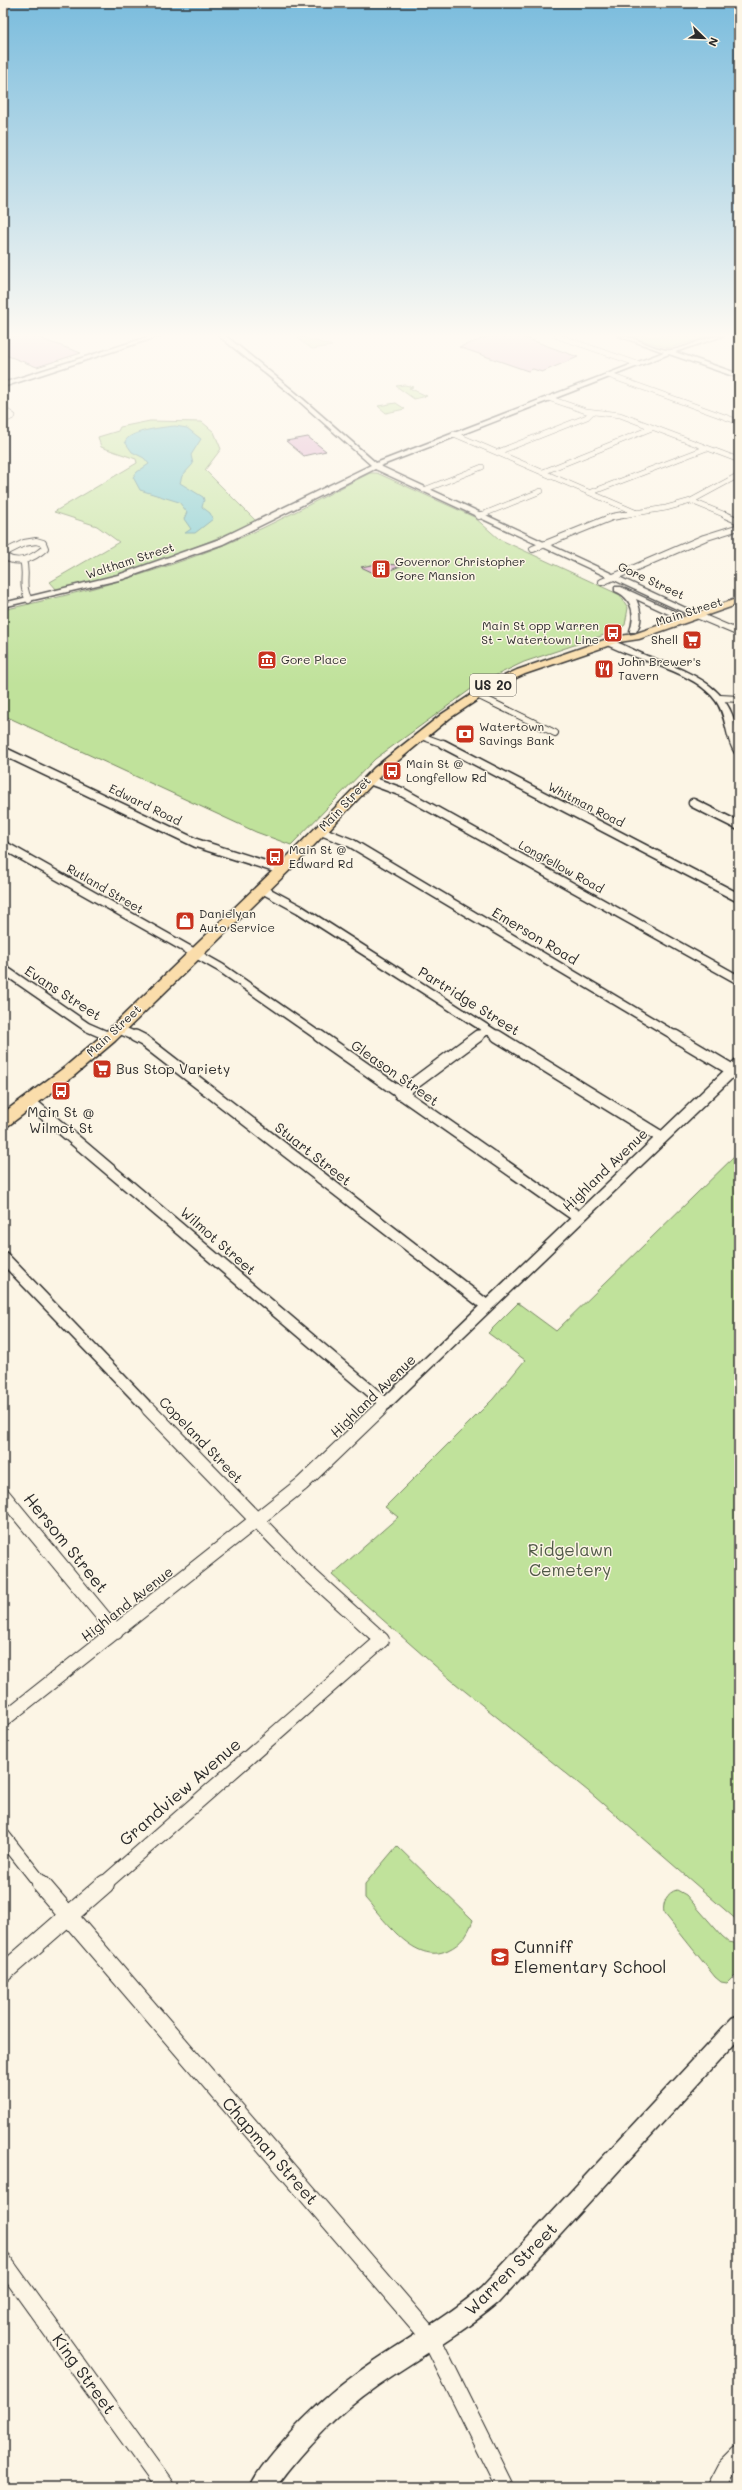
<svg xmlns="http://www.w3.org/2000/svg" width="742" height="2490" font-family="Mali,sans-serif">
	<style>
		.green { fill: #c0e29b; stroke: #768663 }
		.water { fill: #76c7cd; stroke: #58898c }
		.building { fill: #dfaece; stroke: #2b2b2b }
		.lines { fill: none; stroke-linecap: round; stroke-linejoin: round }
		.minor-far5-casing { stroke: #2b2b2b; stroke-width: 6 }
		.minor-far4-casing { stroke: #2b2b2b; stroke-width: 8 }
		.minor-far3-casing { stroke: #2b2b2b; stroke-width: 11 }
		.minor-far2-casing { stroke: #2b2b2b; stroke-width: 14 }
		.minor-far1-casing { stroke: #2b2b2b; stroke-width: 16 }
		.minor-casing { stroke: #2b2b2b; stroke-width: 20 }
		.tertiary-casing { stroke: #2b2b2b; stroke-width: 3 }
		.secondary-casing { stroke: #2b2b2b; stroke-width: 3 }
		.primary-casing { stroke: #2b2b2b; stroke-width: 3 }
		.minor-far5 { stroke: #fcf5e5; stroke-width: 5 }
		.minor-far4 { stroke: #fcf5e5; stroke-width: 6 }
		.minor-far3 { stroke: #fcf5e5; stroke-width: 8 }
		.minor-far2 { stroke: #fcf5e5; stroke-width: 11 }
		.minor-far1 { stroke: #fcf5e5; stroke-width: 14 }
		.minor { stroke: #fcf5e5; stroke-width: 18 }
		.tertiary { fill: #fcf5e5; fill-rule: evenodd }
		.secondary { fill: #fcf5e5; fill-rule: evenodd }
		.primary { fill: #faddab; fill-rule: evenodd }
		.labels { text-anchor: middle; stroke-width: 3; stroke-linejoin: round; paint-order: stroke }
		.far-street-label { font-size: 12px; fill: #2b2b2b; stroke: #fcf5e5 }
		.far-poi-label { font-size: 12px; fill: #2b2b2b; stroke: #fcf5e5; text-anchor: start }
		.shield { fill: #fcf5e5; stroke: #6a6863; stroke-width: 1 }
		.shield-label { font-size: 13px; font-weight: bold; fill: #2b2b2b }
		.street-label { font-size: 14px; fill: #2b2b2b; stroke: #fcf5e5 }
		.poi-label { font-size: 14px; fill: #2b2b2b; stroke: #fcf5e5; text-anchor: start }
		.near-street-label { font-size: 17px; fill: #2b2b2b; stroke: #fcf5e5 }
		.near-park-label { font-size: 17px; fill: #505947; stroke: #fcf5e5 }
		.near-poi-label { font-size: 17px; fill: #2b2b2b; stroke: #fcf5e5; text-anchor: start }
	</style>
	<rect width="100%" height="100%" fill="#fcf5e5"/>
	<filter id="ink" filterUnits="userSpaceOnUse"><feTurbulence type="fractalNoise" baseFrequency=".025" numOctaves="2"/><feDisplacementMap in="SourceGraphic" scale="8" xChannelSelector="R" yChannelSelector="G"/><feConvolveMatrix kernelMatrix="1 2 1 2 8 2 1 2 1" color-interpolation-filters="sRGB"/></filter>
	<g filter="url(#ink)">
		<!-- green -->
		<path class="green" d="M628,336H711L669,348Z
			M302,337H303L332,346L312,349L297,338Z
			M405,385L413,387L409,388L427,396L414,399L396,386Z
			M396,403L405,409L386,413L378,406Z
			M150,421L202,422L214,432L221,449L205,470L256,521C193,550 125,575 57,590L50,582L119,542L97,526L54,512L137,463L136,459L101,447L98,437L118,431L120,427Z
			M370,473H377L474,517L499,539L620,595L628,608L625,625L616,631L524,662L478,684L375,759L291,845L256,832L3,715V610C79,593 154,574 226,544C276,524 322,497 370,473Z
			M739,1152V1922L588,1791L450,1679L332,1575L398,1517L385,1507L493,1399L525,1360L488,1333L518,1303L556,1331Z
			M397,1846L473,1920C468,1934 461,1944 448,1950C415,1966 384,1919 365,1898V1884Z
			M677,1890L686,1895L722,1936L729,1942L739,1944V1971L727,1983L721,1982L715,1977L664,1913C662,1903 667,1892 677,1890Z"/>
		<!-- water -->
		<path class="water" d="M175,426L187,428L201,439L191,455L193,464L182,476L180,483L203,497L204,500L202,507L210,513L213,519L195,533H185L191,529L184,519L187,512L179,502L140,490L133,477L137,472L149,464L144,458L132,452L125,442C128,431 164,427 175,426Z"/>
		<!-- building -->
		<path class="building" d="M16,336H33L81,353L37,367L3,354V340Z
			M491,336H520L578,357L542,372L533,369L528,371L459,347Z
			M308,437L326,451L304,456L286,441Z
			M377,564L403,565L378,575L361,567Z"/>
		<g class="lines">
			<defs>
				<path id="minor-far5" d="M557,336L638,364
					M608,375L739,422
					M548,398L586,411L620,415L739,460
					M3,409L13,416L3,421
					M454,434L637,513
					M498,452L587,417L592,412
					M543,472L652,428
					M424,490L482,467
					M592,492L707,448
					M691,501L728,516
					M479,516L541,491
					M617,516L666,508L691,501L739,475"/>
				<path id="minor-far4" d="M725,515L739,521
					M479,516L481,515
					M36,541L43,543L45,548C34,558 19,565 5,557L6,552L24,543Z
					M533,549L612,517L623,515
					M23,560C28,575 20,584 29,600
					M602,582L704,538L739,527
					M699,616L739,633
					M477,695L555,733
					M720,698L739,699
					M421,736L446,745"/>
				<path id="minor-far3" d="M443,744L739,898
					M3,751L196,843L281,870
					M369,780L402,792L739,980
					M693,803L739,826
					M321,831L351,843L677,1037
					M3,845L221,968L320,1037
					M262,889L299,909L499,1037
					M3,969L87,1027L110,1037
					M118,1029L137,1037
					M477,1037L487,1030"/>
				<path id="minor-far2" d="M108,1036L110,1037
					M135,1036L143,1040L487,1306
					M319,1036L578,1217
					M497,1036L661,1137
					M675,1036L732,1070
					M400,1094L478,1036
					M30,1102L386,1404
					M3,1257L150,1410
					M379,1410L739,1064"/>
				<path id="minor-far1" d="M3,1495L116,1632
					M3,1720L302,1484L380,1409
					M3,1836L42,1885
					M103,1885L382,1640L307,1572L149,1409"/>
				<path id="minor" d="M41,1884L431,2338L505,2487
					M3,1973L105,1884
					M3,2262L165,2487
					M717,2487L727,2468L739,2456"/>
				<path id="tertiary" d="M151,336H160L3,387V383Z
					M219,336H226L296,393L376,463L664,352L619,336C635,336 659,352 671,350C689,348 704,336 723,336L675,352L739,374V378L669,354L380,466L703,616L696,618L375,469L223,544L123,579L3,607V603L118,575L217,540L371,465L292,395Z
					M615,587H621L684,616L677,618L636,599C641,610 643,621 636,632H630C630,628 632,627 632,623C635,608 628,596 615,591Z
					M739,2015V2039L498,2303C460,2335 418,2358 377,2386C338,2413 304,2449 276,2487H250C258,2470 271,2455 284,2440C306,2415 332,2391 360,2371C400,2342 444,2320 482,2287L732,2018Z"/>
				<path id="secondary" d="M608,639C621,643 635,651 647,656C700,676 739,689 739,754L735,753C725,738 727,716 716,701C695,671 637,661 605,644L603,642Z"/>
				<path id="primary" d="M739,598V604L639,639L619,642L525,674L497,687L450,718L382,774L299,861L115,1041L75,1075L9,1125L3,1127V1113L65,1067L105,1033L289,855L374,768L442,714L489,683L517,670L613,637L634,634Z"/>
			</defs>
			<!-- minor-far5 casing -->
			<use href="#minor-far5" class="minor-far5-casing"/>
			<!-- minor-far4 casing -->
			<use href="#minor-far4" class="minor-far4-casing"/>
			<!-- minor-far3 casing -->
			<use href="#minor-far3" class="minor-far3-casing"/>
			<!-- minor-far2 casing -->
			<use href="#minor-far2" class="minor-far2-casing"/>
			<!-- minor-far1 casing -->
			<use href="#minor-far1" class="minor-far1-casing"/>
			<!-- minor casing -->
			<use href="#minor" class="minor-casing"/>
			<!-- tertiary casing -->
			<use href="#tertiary" class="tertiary-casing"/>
			<!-- secondary casing -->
			<use href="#secondary" class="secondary-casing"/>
			<!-- primary casing -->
			<use href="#primary" class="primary-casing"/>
			<!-- minor-far5 -->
			<use href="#minor-far5" class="minor-far5"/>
			<!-- minor-far4 -->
			<use href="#minor-far4" class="minor-far4"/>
			<!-- minor-far3 -->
			<use href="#minor-far3" class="minor-far3"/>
			<!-- minor-far2 -->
			<use href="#minor-far2" class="minor-far2"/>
			<!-- minor-far1 -->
			<use href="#minor-far1" class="minor-far1"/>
			<!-- minor -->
			<use href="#minor" class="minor"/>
			<!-- tertiary -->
			<use href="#tertiary" class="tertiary"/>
			<!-- secondary -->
			<use href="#secondary" class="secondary"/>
			<!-- primary -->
			<use href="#primary" class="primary"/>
		</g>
	</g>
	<!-- sky -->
	<linearGradient id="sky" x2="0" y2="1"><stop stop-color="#7abcdd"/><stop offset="0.49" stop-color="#fefaf3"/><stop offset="1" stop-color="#fefaf3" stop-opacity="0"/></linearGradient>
	<rect width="742" height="685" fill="url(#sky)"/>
	<!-- icons -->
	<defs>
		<symbol id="building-square" viewBox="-11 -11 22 22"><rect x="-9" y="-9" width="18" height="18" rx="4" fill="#c8321e" stroke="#fcf5e5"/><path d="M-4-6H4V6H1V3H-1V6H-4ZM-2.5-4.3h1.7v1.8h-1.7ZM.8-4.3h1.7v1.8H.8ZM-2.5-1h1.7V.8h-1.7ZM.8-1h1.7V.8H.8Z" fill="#fff"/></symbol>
		<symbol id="bus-square" viewBox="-11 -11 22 22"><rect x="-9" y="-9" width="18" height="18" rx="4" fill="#c8321e" stroke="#fcf5e5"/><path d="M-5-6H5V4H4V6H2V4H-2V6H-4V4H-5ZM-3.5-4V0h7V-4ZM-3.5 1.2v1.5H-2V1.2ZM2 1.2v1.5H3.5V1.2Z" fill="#fff"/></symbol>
		<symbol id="supermarket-square" viewBox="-11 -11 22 22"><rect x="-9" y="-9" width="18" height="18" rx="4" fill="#c8321e" stroke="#fcf5e5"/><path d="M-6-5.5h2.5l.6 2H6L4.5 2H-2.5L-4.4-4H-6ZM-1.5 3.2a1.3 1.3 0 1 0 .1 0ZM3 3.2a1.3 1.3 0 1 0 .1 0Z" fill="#fff"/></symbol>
		<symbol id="museum-square" viewBox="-11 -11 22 22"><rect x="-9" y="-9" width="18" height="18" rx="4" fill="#c8321e" stroke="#fcf5e5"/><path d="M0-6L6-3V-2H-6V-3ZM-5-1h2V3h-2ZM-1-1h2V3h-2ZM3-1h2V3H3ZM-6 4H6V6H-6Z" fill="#fff"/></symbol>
		<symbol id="restaurant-square" viewBox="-11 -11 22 22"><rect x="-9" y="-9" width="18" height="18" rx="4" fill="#c8321e" stroke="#fcf5e5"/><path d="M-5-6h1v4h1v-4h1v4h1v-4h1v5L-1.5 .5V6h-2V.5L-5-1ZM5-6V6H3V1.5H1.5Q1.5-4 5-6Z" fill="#fff"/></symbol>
		<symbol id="bank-square" viewBox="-11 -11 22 22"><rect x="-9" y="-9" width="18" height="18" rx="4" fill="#c8321e" stroke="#fcf5e5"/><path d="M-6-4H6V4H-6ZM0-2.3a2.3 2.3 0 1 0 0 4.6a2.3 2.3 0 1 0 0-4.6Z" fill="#fff"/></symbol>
		<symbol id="shop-square" viewBox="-11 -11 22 22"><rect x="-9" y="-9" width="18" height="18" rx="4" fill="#c8321e" stroke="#fcf5e5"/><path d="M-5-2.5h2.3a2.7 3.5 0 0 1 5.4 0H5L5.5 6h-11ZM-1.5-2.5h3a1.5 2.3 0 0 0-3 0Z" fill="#fff"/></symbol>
		<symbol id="school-square" viewBox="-11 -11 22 22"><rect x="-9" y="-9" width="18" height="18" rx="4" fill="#c8321e" stroke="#fcf5e5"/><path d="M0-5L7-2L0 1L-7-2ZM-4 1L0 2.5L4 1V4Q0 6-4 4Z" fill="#fff"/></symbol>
	</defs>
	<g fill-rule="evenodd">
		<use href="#building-square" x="370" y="558" width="22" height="22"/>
		<use href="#bus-square" x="602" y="622" width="22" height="22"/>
		<use href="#supermarket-square" x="681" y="629" width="22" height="22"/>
		<use href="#museum-square" x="256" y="649" width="22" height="22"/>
		<use href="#restaurant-square" x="593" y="658" width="22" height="22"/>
		<use href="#bank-square" x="454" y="723" width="22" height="22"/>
		<use href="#bus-square" x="381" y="760" width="22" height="22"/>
		<use href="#bus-square" x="264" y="846" width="22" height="22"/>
		<use href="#shop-square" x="174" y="910" width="22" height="22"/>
		<use href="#supermarket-square" x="91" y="1058" width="22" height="22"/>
		<use href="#bus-square" x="50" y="1080" width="22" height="22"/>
		<use href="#school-square" x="489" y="1946" width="22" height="22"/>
	</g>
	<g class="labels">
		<!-- far-street labels -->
		<g class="far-street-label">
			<text transform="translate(130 561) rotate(-18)" y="4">Waltham Street</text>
			<text transform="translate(651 581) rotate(25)" y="4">Gore Street</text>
			<text transform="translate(689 612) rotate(-18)" y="4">Main Street</text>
			<text transform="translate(345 804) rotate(-47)" y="4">Main Street</text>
			<text transform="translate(145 805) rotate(26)" y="4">Edward Road</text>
			<text transform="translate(586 805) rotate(27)" y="4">Whitman Road</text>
			<text transform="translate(561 867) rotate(29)" y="4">Longfellow Road</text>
			<text transform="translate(105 889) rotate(30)" y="4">Rutland Street</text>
			<text transform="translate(114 1031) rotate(-43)" y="4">Main Street</text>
		</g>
		<!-- far-poi labels -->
		<g class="far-poi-label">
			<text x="395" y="566">Governor Christopher<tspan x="395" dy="14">Gore Mansion</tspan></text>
			<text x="599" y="630" text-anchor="end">Main St opp Warren<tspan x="599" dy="14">St - Watertown Line</tspan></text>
			<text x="678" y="644" text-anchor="end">Shell</text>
			<text x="281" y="664">Gore Place</text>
			<text x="618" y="666">John Brewer's<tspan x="618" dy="14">Tavern</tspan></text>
			<text x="479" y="731">Watertown<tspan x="479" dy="14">Savings Bank</tspan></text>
			<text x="406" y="768">Main St @<tspan x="406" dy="14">Longfellow Rd</tspan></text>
			<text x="289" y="854">Main St @<tspan x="289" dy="14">Edward Rd</tspan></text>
			<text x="199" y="918">Danielyan<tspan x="199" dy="14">Auto Service</tspan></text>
		</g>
		<!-- shield labels -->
		<rect class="shield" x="470" y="674" width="46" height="22" rx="3"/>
		<g class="shield-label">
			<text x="493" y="690">US 20</text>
		</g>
		<!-- street labels -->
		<g class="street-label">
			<text transform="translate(535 936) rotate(31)" y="5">Emerson Road</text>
			<text transform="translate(63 993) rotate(33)" y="5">Evans Street</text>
			<text transform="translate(469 1001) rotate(32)" y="5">Partridge Street</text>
			<text transform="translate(395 1073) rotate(35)" y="5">Gleason Street</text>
			<text transform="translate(313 1154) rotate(38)" y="5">Stuart Street</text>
			<text transform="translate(605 1170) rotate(-44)" y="5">Highland Avenue</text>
			<text transform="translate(218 1241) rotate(41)" y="5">Wilmot Street</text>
			<text transform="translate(373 1396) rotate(-44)" y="5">Highland Avenue</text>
			<text transform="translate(201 1440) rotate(46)" y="5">Copeland Street</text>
			<text transform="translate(127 1604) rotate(-38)" y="5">Highland Avenue</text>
		</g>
		<!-- poi labels -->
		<g class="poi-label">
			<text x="116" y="1074">Bus Stop Variety</text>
			<text x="61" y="1117" text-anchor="middle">Main St @<tspan x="61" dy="16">Wilmot St</tspan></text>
		</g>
		<!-- near-street labels -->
		<g class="near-street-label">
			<text transform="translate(66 1543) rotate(51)" y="6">Hersom Street</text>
			<text transform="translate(180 1792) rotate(-41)" y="6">Grandview Avenue</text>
			<text transform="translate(270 2151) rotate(49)" y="6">Chapman Street</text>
			<text transform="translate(511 2269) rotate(-45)" y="6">Warren Street</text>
			<text transform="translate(84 2374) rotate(54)" y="6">King Street</text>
		</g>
		<!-- near-park labels -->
		<g class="near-park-label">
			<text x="570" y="1556">Ridgelawn<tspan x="570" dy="20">Cemetery</tspan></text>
		</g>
		<!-- near-poi labels -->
		<g class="near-poi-label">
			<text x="514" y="1953">Cunniff<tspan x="514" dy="20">Elementary School</tspan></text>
		</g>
	</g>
	<!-- margin -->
	<rect width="742" height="2490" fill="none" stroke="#fcf5e5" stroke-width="16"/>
	<rect x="8" y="8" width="726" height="2474" fill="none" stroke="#2b2b2b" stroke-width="1.5" filter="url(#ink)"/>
	<!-- north arrow -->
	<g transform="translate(704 38) rotate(113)" stroke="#fcf5e5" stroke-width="3" paint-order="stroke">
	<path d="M0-3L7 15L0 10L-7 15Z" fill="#2b2b2b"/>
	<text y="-6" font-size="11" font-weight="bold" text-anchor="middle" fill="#2b2b2b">N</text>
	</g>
</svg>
